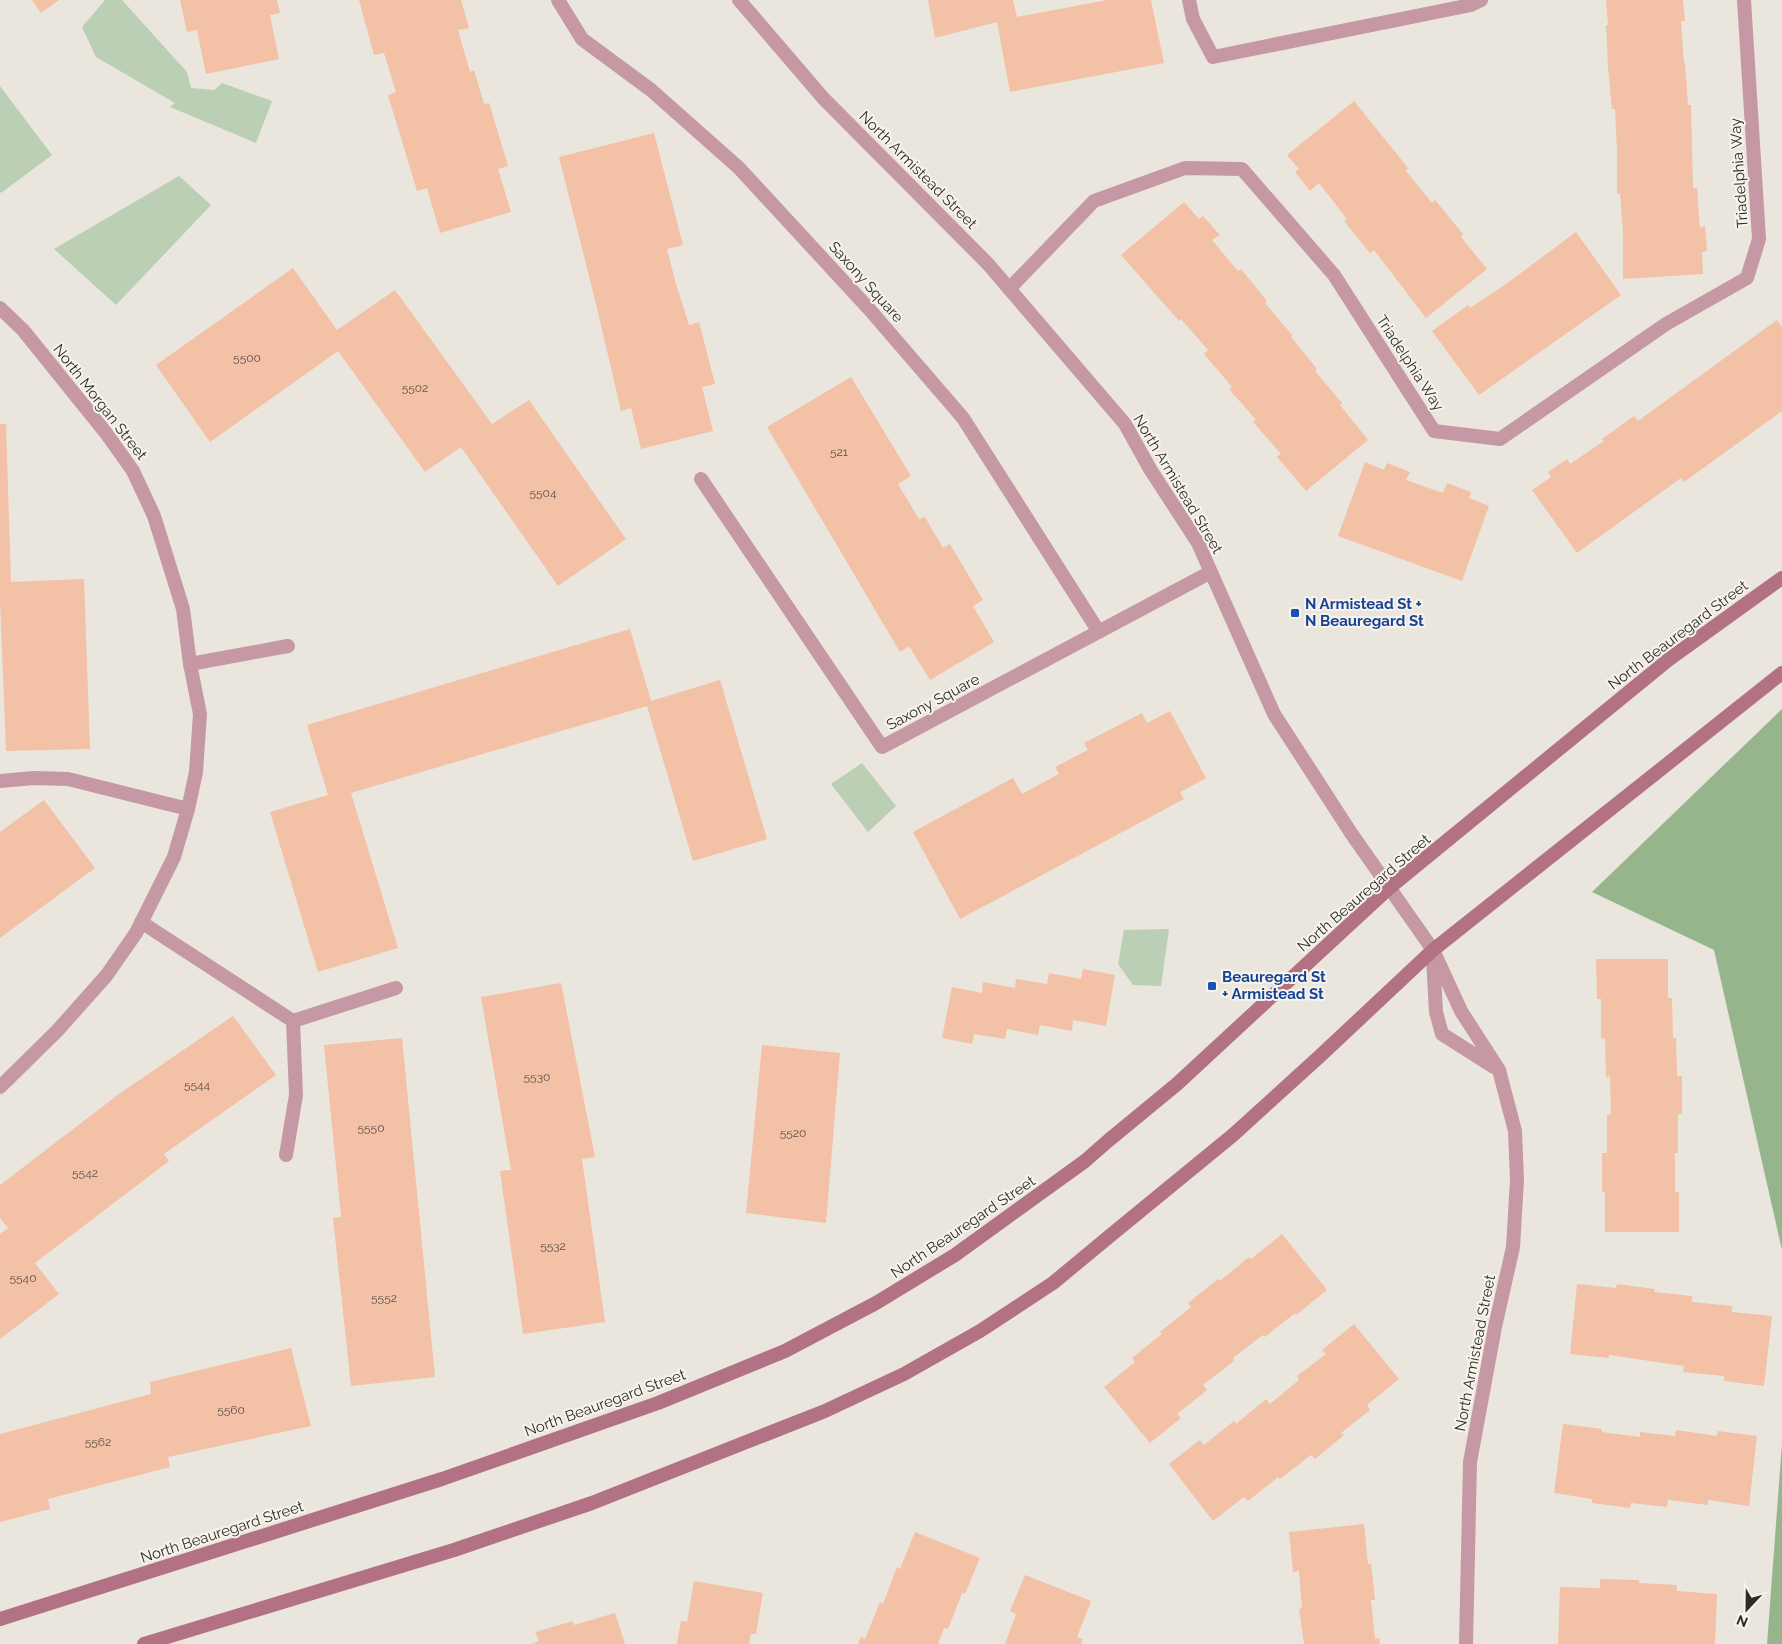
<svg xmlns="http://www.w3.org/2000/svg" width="1782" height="1644" font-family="Raleway,sans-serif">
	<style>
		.green { fill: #bacfb3 }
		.forest { fill: #97b58c }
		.building { fill: #f2c1a6 }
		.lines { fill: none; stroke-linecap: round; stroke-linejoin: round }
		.service { stroke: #c698a4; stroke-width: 14 }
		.minor { stroke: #c698a4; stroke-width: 14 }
		.secondary { stroke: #b37184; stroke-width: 14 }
		.transit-dot { fill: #1a4fb4; stroke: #f8f4eb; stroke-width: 2 }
		.labels { text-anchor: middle; stroke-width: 4; stroke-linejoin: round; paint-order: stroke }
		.number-label { font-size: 12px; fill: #5e5148 }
		.street-label { font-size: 15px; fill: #2d2c28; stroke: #f8f4eb }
		.transit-label { font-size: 15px; font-weight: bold; fill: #164399; stroke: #f8f4eb; text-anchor: start }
	</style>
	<rect width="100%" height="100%" fill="#eae6de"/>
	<!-- green -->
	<path class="green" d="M105,0H122L187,72L191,88L214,90L222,83L272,101L256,143L170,107L175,103L96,57L82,27Z
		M0,86L52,155L1,193L0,192Z
		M179,176L211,205L116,305L54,249Z
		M862,763L896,806L868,832L831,784Z
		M1169,929L1161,986L1133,985L1118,964L1124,930Z"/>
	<!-- forest -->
	<path class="forest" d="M1782,709V1250L1714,950L1592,892Z
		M1782,1444V1644H1767Z"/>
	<!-- building -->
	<path class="building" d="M32,0H59L41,13Z
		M180,0H277L280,13L270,15L279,59L206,74L197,30L187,32Z
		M359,0H461L469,28L458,30L470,72L474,70L484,104L489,103L508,166L498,169L511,212L440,233L427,188L417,191L388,95L396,92L384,53L374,55Z
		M928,0H1013L1017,17L1107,0H1151L1164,63L1010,92L997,22L935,38Z
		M1606,0H1683L1685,21H1681L1684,63H1685L1688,105H1691L1693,188H1697L1700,228L1705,226L1707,251L1702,252L1703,274L1623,279V232L1620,193L1617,194V151L1615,109H1612L1608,67L1606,25H1608Z
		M1354,101L1408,168L1406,171L1432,203L1435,200L1463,234L1461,237L1487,269L1426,318L1374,250L1370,253L1344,221L1347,219L1319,183L1310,191L1295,172L1299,169L1287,155Z
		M654,133L683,245L667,249L676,284L689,325L699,322L715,384L702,387L713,431L641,449L631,408L621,411L596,304L559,157Z
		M1184,202L1199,219L1203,216L1220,235L1212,240L1238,271L1241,269L1267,301L1265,303L1293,336L1291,337L1317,369L1315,371L1342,403L1340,405L1368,440L1306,491L1277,457L1281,454L1253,422L1256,420L1229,389L1232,387L1204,354L1208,350L1181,319L1179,321L1121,255Z
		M1576,232L1621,295L1479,395L1432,331L1468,305L1470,308L1506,284Z
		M293,268L337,330L395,290L492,424L529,400L626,539L558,586L461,447L425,472L338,351L210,442L156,365Z
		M1777,320L1782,327V411L1684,482L1681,478L1577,553L1532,490L1551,477L1548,472L1567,459L1570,464L1604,441L1602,439L1634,416L1638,421Z
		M851,377L911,476L898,484L919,519L925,517L943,548L950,544L983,600L973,606L994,642L930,680L909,646L900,652L767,427Z
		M0,424H6L11,582L84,579L90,749L6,751L0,600Z
		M1365,462L1384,470L1387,463L1410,472L1406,480L1443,493L1447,483L1471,492L1469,498L1489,506L1462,581L1338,536Z
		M630,629L651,701L720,680L767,839L693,861L647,706L496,750L351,793L398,948L318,972L270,812L328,795L307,725Z
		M1170,711L1206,778L1180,792L1184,799L960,919L913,832L1013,778L1022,794L1059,774L1055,767L1088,750L1084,743L1142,713L1147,723Z
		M44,800L95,868L0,938V832Z
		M1596,959H1668V998H1672L1673,1038H1676L1677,1076H1682V1114H1678V1153H1675V1192H1679V1232H1605V1192H1602V1153H1607V1114L1611,1115L1610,1076L1606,1077L1605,1038L1601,1039V999H1597Z
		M1083,969L1115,975L1106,1026L1073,1020L1072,1031L1040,1025L1038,1035L1007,1029L1005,1039L974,1034L972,1044L942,1038L952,987L982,993L983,982L1015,988L1016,979L1047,984L1049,973L1081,979Z
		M561,983L595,1157L582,1159L605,1322L523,1334L500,1171L511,1170L481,997Z
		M233,1016L276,1075L164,1154L169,1161L35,1263L59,1294L0,1339V1234L8,1228L0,1218V1185L119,1094Z
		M402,1038L435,1377L351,1386L333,1218L341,1217L324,1045Z
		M762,1045L840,1053L826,1223L746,1213Z
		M1282,1234L1327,1290L1296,1315L1295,1313L1265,1337L1263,1335L1233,1358L1234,1361L1203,1385L1207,1390L1177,1414L1181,1418L1150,1443L1104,1387L1135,1362L1132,1358L1162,1334L1160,1332L1191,1307L1188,1303L1218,1279L1220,1281L1249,1257L1251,1259Z
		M1577,1284L1616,1288L1617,1284L1655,1289L1654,1292L1692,1296V1302L1732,1306V1312L1772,1316L1764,1386L1724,1381V1376L1683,1372L1684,1366L1609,1355V1358L1570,1354Z
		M1354,1324L1399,1379L1367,1405L1370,1410L1341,1433L1344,1435L1315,1459L1311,1455L1280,1479L1278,1477L1248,1501L1244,1497L1213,1521L1169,1464L1200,1440L1204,1445L1234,1421L1236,1424L1266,1399L1270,1404L1299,1380L1297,1376L1326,1354L1322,1350Z
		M291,1348L311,1426L168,1457L170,1467L48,1499L50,1509L0,1522V1434L151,1394L150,1382Z
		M1563,1424L1602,1429V1432L1640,1437V1432L1675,1436L1676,1430L1717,1436L1718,1431L1757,1436L1749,1506L1708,1500V1505L1668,1500L1667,1507L1631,1503L1630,1508L1592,1503V1499L1554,1493Z
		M1364,1524L1368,1564L1371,1563L1375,1600H1371L1375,1639L1379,1638L1380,1644H1304L1299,1609L1302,1608L1299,1571L1293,1572L1289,1532Z
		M915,1532L980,1558L965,1594L962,1593L948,1629L944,1628L938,1644H858L861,1637L865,1639L880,1602L883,1604L897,1567L900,1569Z
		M1025,1575L1091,1601L1077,1637L1083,1639L1081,1644H1005L1016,1614L1010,1611Z
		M1600,1579L1639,1580V1583L1677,1585V1591L1717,1594L1715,1644H1558L1560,1587L1600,1588Z
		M694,1581L763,1593L756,1634H751L749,1644H677L681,1621L687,1622Z
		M615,1613L625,1644H531L539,1641L535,1632L573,1621L574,1625Z"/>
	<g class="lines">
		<!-- service -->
		<path class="service" d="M1189,0L1193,19L1213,57L1471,5L1481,0
			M190,664L288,646
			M0,781L34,778L68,779L188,809
			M141,922L293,1021L396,988
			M286,1155L296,1095L293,1021"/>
		<!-- minor -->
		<path class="minor" d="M558,0L582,39L651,90L739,168L870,310L963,418L1099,632
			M739,0L824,99L988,264L1125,424L1150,469L1198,543L1274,714L1351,833L1433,950L1461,1011L1499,1070L1515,1131L1517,1180L1513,1247L1495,1327L1470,1462L1466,1644
			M1009,289L1094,201L1185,168L1242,169L1334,275L1434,431L1500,439L1666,324L1747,278L1759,239L1744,0
			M0,308L23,330L106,433L133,471L154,516L183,609L190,664L200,714L196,772L188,809L174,857L136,933L106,976L57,1031L0,1087
			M701,479L882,747L1211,572
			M1433,958L1436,1012L1442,1034L1494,1067"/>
		<!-- secondary -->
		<path class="secondary" d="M0,1619L442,1479L658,1403L785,1351L876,1303L955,1255L1085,1161L1109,1140L1177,1084L1389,888L1668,660L1782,578
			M144,1644L454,1550L592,1503L825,1411L904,1374L980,1331L1053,1283L1111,1235L1233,1135L1320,1056L1433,950L1782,673"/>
	</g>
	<!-- markers -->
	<g class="transit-dot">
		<rect x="1290" y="608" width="10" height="10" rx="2.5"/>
		<rect x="1207" y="981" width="10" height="10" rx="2.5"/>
	</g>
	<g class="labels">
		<!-- number labels -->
		<g class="number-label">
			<text x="247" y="362">5500</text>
			<text x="415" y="392">5502</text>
			<text x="839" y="456">521</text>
			<text x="543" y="497">5504</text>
			<text x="537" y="1081">5530</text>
			<text x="197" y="1089">5544</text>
			<text x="371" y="1132">5550</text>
			<text x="793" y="1137">5520</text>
			<text x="85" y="1177">5542</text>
			<text x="553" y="1250">5532</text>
			<text x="23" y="1282">5540</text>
			<text x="384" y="1302">5552</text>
			<text x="231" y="1414">5560</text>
			<text x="98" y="1446">5562</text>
		</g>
		<!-- street labels -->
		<g class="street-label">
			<text transform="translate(918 170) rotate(45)" y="5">North Armistead Street</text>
			<text transform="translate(1739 173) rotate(-94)" y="5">Triadelphia Way</text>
			<text transform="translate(866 282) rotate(48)" y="5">Saxony Square</text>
			<text transform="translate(1410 363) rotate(57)" y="5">Triadelphia Way</text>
			<text transform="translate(100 402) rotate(52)" y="5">North Morgan Street</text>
			<text transform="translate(1178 484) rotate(59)" y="5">North Armistead Street</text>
			<text transform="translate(1678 635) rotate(-37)" y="5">North Beauregard Street</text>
			<text transform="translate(933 702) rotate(-28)" y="5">Saxony Square</text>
			<text transform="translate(1364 893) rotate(-41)" y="5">North Beauregard Street</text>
			<text transform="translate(963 1227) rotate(-34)" y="5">North Beauregard Street</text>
			<text transform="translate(1475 1353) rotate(-79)" y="5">North Armistead Street</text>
			<text transform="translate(605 1403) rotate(-20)" y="5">North Beauregard Street</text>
			<text transform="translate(222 1532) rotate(-18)" y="5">North Beauregard Street</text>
		</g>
		<!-- transit labels -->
		<g class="transit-label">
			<text x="1305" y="609">N Armistead St +<tspan x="1305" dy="17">N Beauregard St</tspan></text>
			<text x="1222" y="982">Beauregard St<tspan x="1222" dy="17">+ Armistead St</tspan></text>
		</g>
	</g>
	<!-- north arrow -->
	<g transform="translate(1747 1609) rotate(202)" stroke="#f8f4eb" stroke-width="4" paint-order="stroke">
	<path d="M0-4L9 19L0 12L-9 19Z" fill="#2d2c28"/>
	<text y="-8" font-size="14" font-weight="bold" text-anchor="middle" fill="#2d2c28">N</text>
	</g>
</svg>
